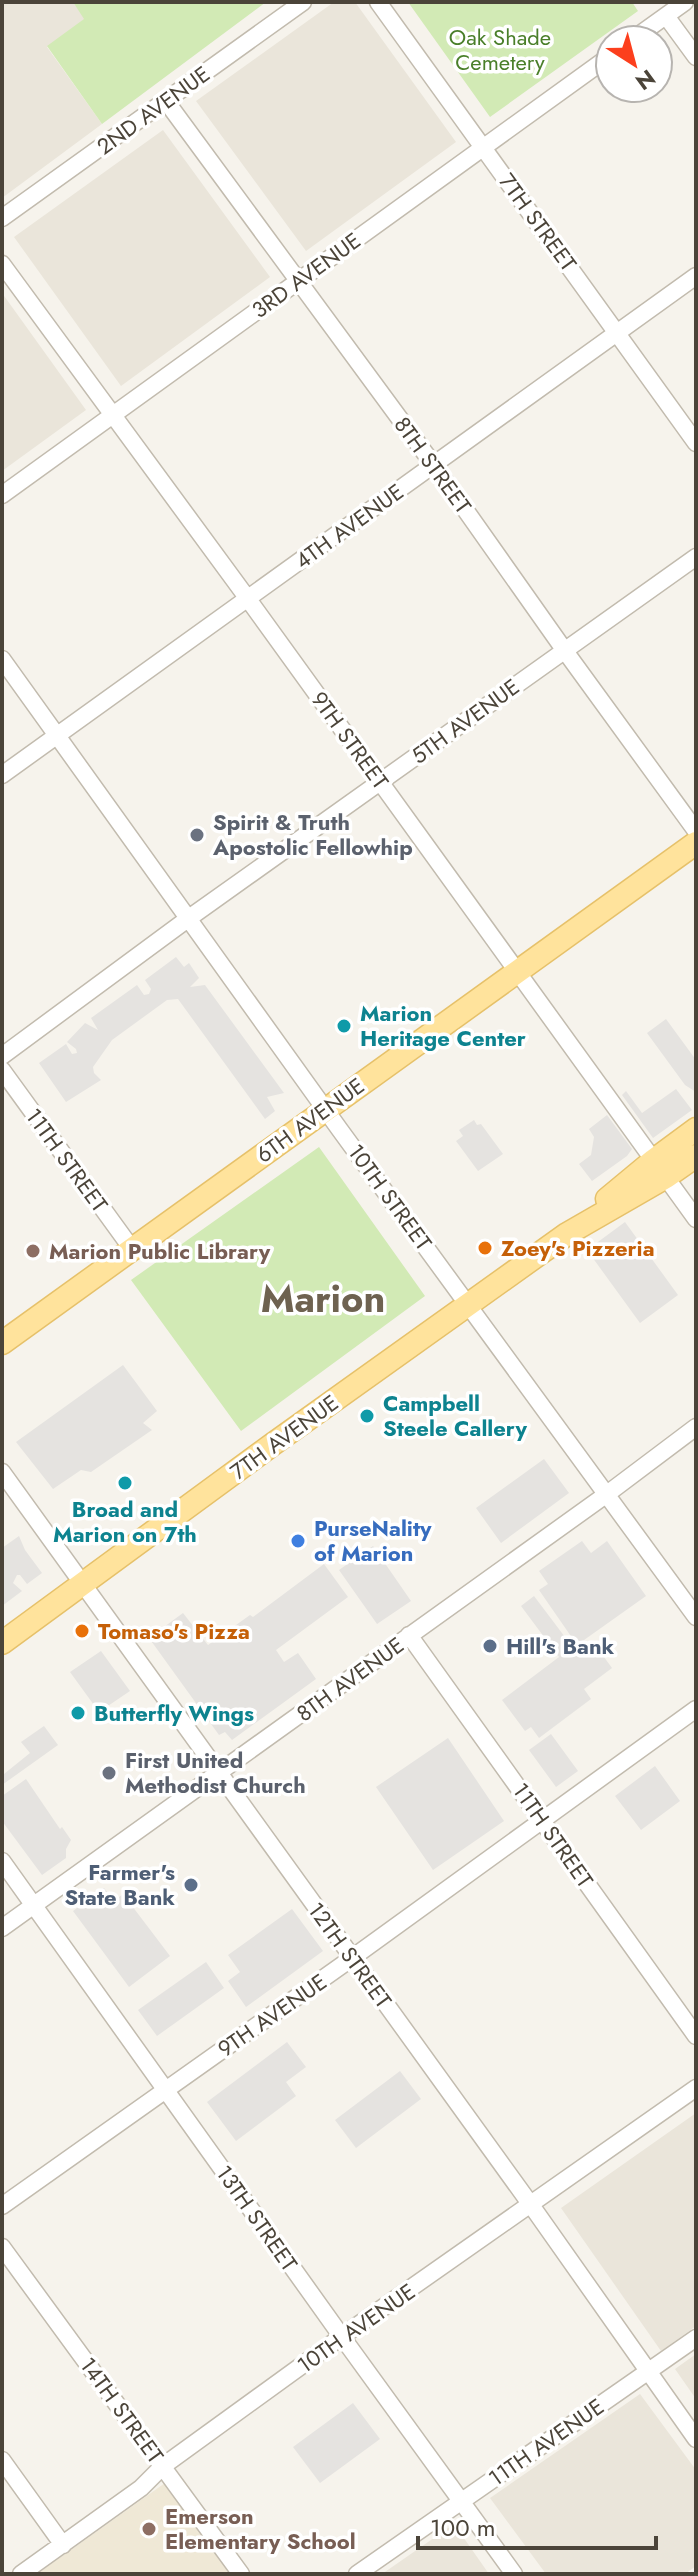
<svg xmlns="http://www.w3.org/2000/svg" width="698" height="2576" font-family="Jost,sans-serif">
	<style>
		.residential { fill: #eae5da }
		.education { fill: #efe8d6 }
		.green { fill: #d2eab5 }
		.parking { fill: #e5e3e0 }
		.lines { fill: none; stroke-linecap: round; stroke-linejoin: round }
		.minor-casing { stroke: #c2bbae; stroke-width: 19 }
		.major-casing { stroke: #e6c16a; stroke-width: 25 }
		.minor { stroke: #fff; stroke-width: 16 }
		.major { stroke: #ffe39c; stroke-width: 22 }
		.worship-dot { fill: #6b7280; stroke: #fff; stroke-width: 3 }
		.culture-dot { fill: #0f9aa8; stroke: #fff; stroke-width: 3 }
		.food-dot { fill: #e8710a; stroke: #fff; stroke-width: 3 }
		.education-dot { fill: #8d6e63; stroke: #fff; stroke-width: 3 }
		.shop-dot { fill: #3f7fe0; stroke: #fff; stroke-width: 3 }
		.service-dot { fill: #5c6f8a; stroke: #fff; stroke-width: 3 }
		.labels { text-anchor: middle; stroke-width: 7; stroke-linejoin: round; paint-order: stroke }
		.park-label { font-size: 22px; fill: #4a7f2a; stroke: #fff }
		.street-label { font-size: 22px; fill: #4b4439; stroke: #fff }
		.worship-label { font-size: 22px; font-weight: bold; fill: #5b616d; stroke: #fff; text-anchor: start }
		.culture-label { font-size: 22px; font-weight: bold; fill: #0d838f; stroke: #fff; text-anchor: start }
		.food-label { font-size: 22px; font-weight: bold; fill: #c56008; stroke: #fff; text-anchor: start }
		.education-label { font-size: 22px; font-weight: bold; fill: #785e54; stroke: #fff; text-anchor: start }
		.shop-label { font-size: 22px; font-weight: bold; fill: #366cbe; stroke: #fff; text-anchor: start }
		.service-label { font-size: 22px; font-weight: bold; fill: #4e5e75; stroke: #fff; text-anchor: start }
		.town-label { font-size: 38px; font-weight: bold; fill: #6e6250; stroke: #fff }
	</style>
	<rect width="100%" height="100%" fill="#f6f3ec"/>
	<!-- residential -->
	<path class="residential" d="M2,2H73L85,19L47,47L102,124L2,198Z
		M334,2H355L456,142L306,251L196,101Z
		M163,130L270,277L121,386L14,237Z
		M2,293L86,410L2,471Z
		M696,2113V2326L661,2351L561,2208Z
		M696,2354V2399L675,2369Z
		M640,2394L696,2470V2566L685,2574H546L490,2498Z
		M454,2524L489,2574H382Z"/>
	<!-- education -->
	<path class="education" d="M165,2483L231,2574H37Z"/>
	<!-- green -->
	<path class="green" d="M73,2H266L102,124L47,46L84,19Z
		M408,2H632L638,11L490,117Z
		M319,1147L425,1296L241,1431L131,1280Z"/>
	<!-- parking -->
	<path class="parking" d="M176,957L184,967L189,963L199,978L190,987L205,985L284,1093L267,1097L275,1111L265,1119L178,999L167,1000L112,1040L93,1067L94,1073L101,1080L66,1102L39,1063L66,1044L72,1054L77,1053L76,1049L67,1042L85,1023L98,1030L91,1018L137,985L144,995L149,994L151,989L145,980Z
		M666,1019L696,1060V1092L685,1085L647,1033Z
		M676,1089L692,1110L653,1138L622,1095L626,1091L642,1113Z
		M607,1115L632,1149L627,1156L592,1181L579,1164L591,1155L594,1137L589,1129Z
		M474,1120L477,1125L481,1124L503,1154L478,1171L456,1141L463,1136L459,1130Z
		M625,1222L678,1295L640,1323L587,1250Z
		M123,1365L157,1411L143,1423L152,1430L91,1472L81,1470L53,1489L16,1442Z
		M544,1459L569,1493L501,1543L476,1508Z
		M19,1536L25,1550L42,1573L27,1584L20,1575H17L13,1583L22,1591L2,1606V1548Z
		M582,1541L591,1553L607,1541L646,1596L577,1645L539,1590L548,1584L539,1571Z
		M373,1546L411,1601L377,1624L339,1570Z
		M324,1564L348,1597L276,1650L284,1662L298,1653L316,1679L232,1740L225,1732L219,1735L149,1638L183,1613L208,1645L250,1615L253,1617Z
		M534,1596L577,1653L593,1642L612,1668L584,1689L591,1699L539,1738L531,1727L525,1731L502,1700L559,1657L521,1606Z
		M101,1651L130,1691L99,1712L70,1672Z
		M44,1726L58,1745L2,1785L4,1774L30,1753L21,1742Z
		M551,1734L578,1771L556,1787L529,1750Z
		M448,1738L504,1821L433,1870L376,1787Z
		M655,1766L680,1801L641,1830L615,1796Z
		M26,1779L60,1829L62,1827L71,1840L66,1849V1858L42,1875L2,1821V1796Z
		M104,1888L114,1901L123,1894L170,1956L129,1987L73,1911Z
		M292,1909L323,1951L246,2007L228,1981L240,1972L228,1955Z
		M206,1962L224,1988L157,2036L138,2010Z
		M287,2042L306,2067L286,2082L296,2096L236,2141L207,2102Z
		M400,2071L421,2099L356,2148L335,2120Z
		M353,2403L380,2439L320,2483L293,2447Z"/>
	<g class="lines">
		<defs>
			<path id="minor" d="M378,2L696,443
				M666,16L696,57
				M632,40L685,2
				M166,101L433,464L565,651L696,831
				M2,218L303,2
				M2,264L248,599L696,1219
				M2,495L610,56
				M2,659L340,1130L696,1617
				M2,775L696,276
				M2,1056L189,918L696,557
				M2,1070L132,1249
				M2,1472L531,2205L696,2439
				M409,1635L696,2036
				M2,1861L337,2330L514,2574
				M2,1928L607,1494L696,1427
				M2,2206L352,1958L696,1709
				M2,2247L241,2574
				M2,2460L63,2545
				M21,2574L141,2488L163,2466L341,2337L696,2088
				M357,2574L696,2338"/>
			<path id="major" d="M607,1199L654,1160L696,1129
				M2,1343L696,843
				M2,1643L273,1444L567,1234L666,1177L696,1156"/>
		</defs>
		<!-- minor casing -->
		<use href="#minor" class="minor-casing"/>
		<!-- major casing -->
		<use href="#major" class="major-casing"/>
		<!-- minor -->
		<use href="#minor" class="minor"/>
		<!-- major -->
		<use href="#major" class="major"/>
	</g>
	<!-- markers -->
	<g class="worship-dot">
		<circle cx="197" cy="835" r="8"/>
		<circle cx="109" cy="1773" r="8"/>
	</g>
	<g class="culture-dot">
		<circle cx="344" cy="1026" r="8"/>
		<circle cx="367" cy="1416" r="8"/>
		<circle cx="125" cy="1483" r="8"/>
		<circle cx="78" cy="1713" r="8"/>
	</g>
	<g class="food-dot">
		<circle cx="485" cy="1248" r="8"/>
		<circle cx="82" cy="1631" r="8"/>
	</g>
	<g class="education-dot">
		<circle cx="33" cy="1251" r="8"/>
		<circle cx="149" cy="2529" r="8"/>
	</g>
	<circle class="shop-dot" cx="298" cy="1541" r="8"/>
	<g class="service-dot">
		<circle cx="490" cy="1646" r="8"/>
		<circle cx="191" cy="1885" r="8"/>
	</g>
	<g class="labels">
		<!-- park labels -->
		<g class="park-label">
			<text x="500" y="45">Oak Shade<tspan x="500" dy="25">Cemetery</tspan></text>
		</g>
		<!-- street labels -->
		<g class="street-label">
			<text transform="translate(153 110) rotate(-36)" y="8">2ND AVENUE</text>
			<text transform="translate(538 222) rotate(54)" y="8">7TH STREET</text>
			<text transform="translate(306 275) rotate(-36)" y="8">3RD AVENUE</text>
			<text transform="translate(433 465) rotate(54)" y="8">8TH STREET</text>
			<text transform="translate(349 526) rotate(-36)" y="8">4TH AVENUE</text>
			<text transform="translate(465 721) rotate(-36)" y="8">5TH AVENUE</text>
			<text transform="translate(350 740) rotate(54)" y="8">9TH STREET</text>
			<text transform="translate(310 1120) rotate(-36)" y="8">6TH AVENUE</text>
			<text transform="translate(67 1160) rotate(54)" y="8">11TH STREET</text>
			<text transform="translate(390 1197) rotate(54)" y="8">10TH STREET</text>
			<text transform="translate(284 1437) rotate(-36)" y="8">7TH AVENUE</text>
			<text transform="translate(350 1679) rotate(-36)" y="8">8TH AVENUE</text>
			<text transform="translate(553 1835) rotate(55)" y="8">11TH STREET</text>
			<text transform="translate(350 1955) rotate(54)" y="8">12TH STREET</text>
			<text transform="translate(272 2015) rotate(-35)" y="8">9TH AVENUE</text>
			<text transform="translate(257 2218) rotate(55)" y="8">13TH STREET</text>
			<text transform="translate(356 2328) rotate(-35)" y="8">10TH AVENUE</text>
			<text transform="translate(122 2410) rotate(54)" y="8">14TH STREET</text>
			<text transform="translate(546 2442) rotate(-35)" y="8">11TH AVENUE</text>
		</g>
		<!-- worship labels -->
		<g class="worship-label">
			<text x="213" y="830">Spirit &amp; Truth<tspan x="213" dy="25">Apostolic Fellowhip</tspan></text>
			<text x="125" y="1768">First United<tspan x="125" dy="25">Methodist Church</tspan></text>
		</g>
		<!-- culture labels -->
		<g class="culture-label">
			<text x="360" y="1021">Marion<tspan x="360" dy="25">Heritage Center</tspan></text>
			<text x="383" y="1411">Campbell<tspan x="383" dy="25">Steele Callery</tspan></text>
			<text x="125" y="1517" text-anchor="middle">Broad and<tspan x="125" dy="25">Marion on 7th</tspan></text>
			<text x="94" y="1721">Butterfly Wings</text>
		</g>
		<!-- food labels -->
		<g class="food-label">
			<text x="501" y="1256">Zoey's Pizzeria</text>
			<text x="98" y="1639">Tomaso's Pizza</text>
		</g>
		<!-- education labels -->
		<g class="education-label">
			<text x="49" y="1259">Marion Public Library</text>
			<text x="165" y="2524">Emerson<tspan x="165" dy="25">Elementary School</tspan></text>
		</g>
		<!-- shop labels -->
		<g class="shop-label">
			<text x="314" y="1536">PurseNality<tspan x="314" dy="25">of Marion</tspan></text>
		</g>
		<!-- service labels -->
		<g class="service-label">
			<text x="506" y="1654">Hill's Bank</text>
			<text x="175" y="1880" text-anchor="end">Farmer's<tspan x="175" dy="25">State Bank</tspan></text>
		</g>
		<!-- town labels -->
		<g class="town-label">
			<text x="323" y="1312">Marion</text>
		</g>
	</g>
	<!-- border -->
	<rect width="698" height="2576" fill="none" stroke="#4b4439" stroke-width="8"/>
	<!-- north arrow -->
	<g transform="translate(634 64) rotate(144)"><circle r="38" fill="#ffffff" stroke="#b7b4b0" stroke-width="2"/>
	<path d="M0-6L14 30L0 20L-14 30Z" fill="#fc3f1d"/>
	<text y="-12" font-size="22" font-weight="bold" text-anchor="middle" fill="#4b4439">N</text>
	</g>
	<!-- scale -->
	<path d="M418 2536v12h238v-12" fill="none" stroke="#4b4439" stroke-width="4"/>
	<text x="430" y="2536" font-size="24" fill="#4b4439" stroke="#ffffff" stroke-width="6" paint-order="stroke">100 m</text>
</svg>
